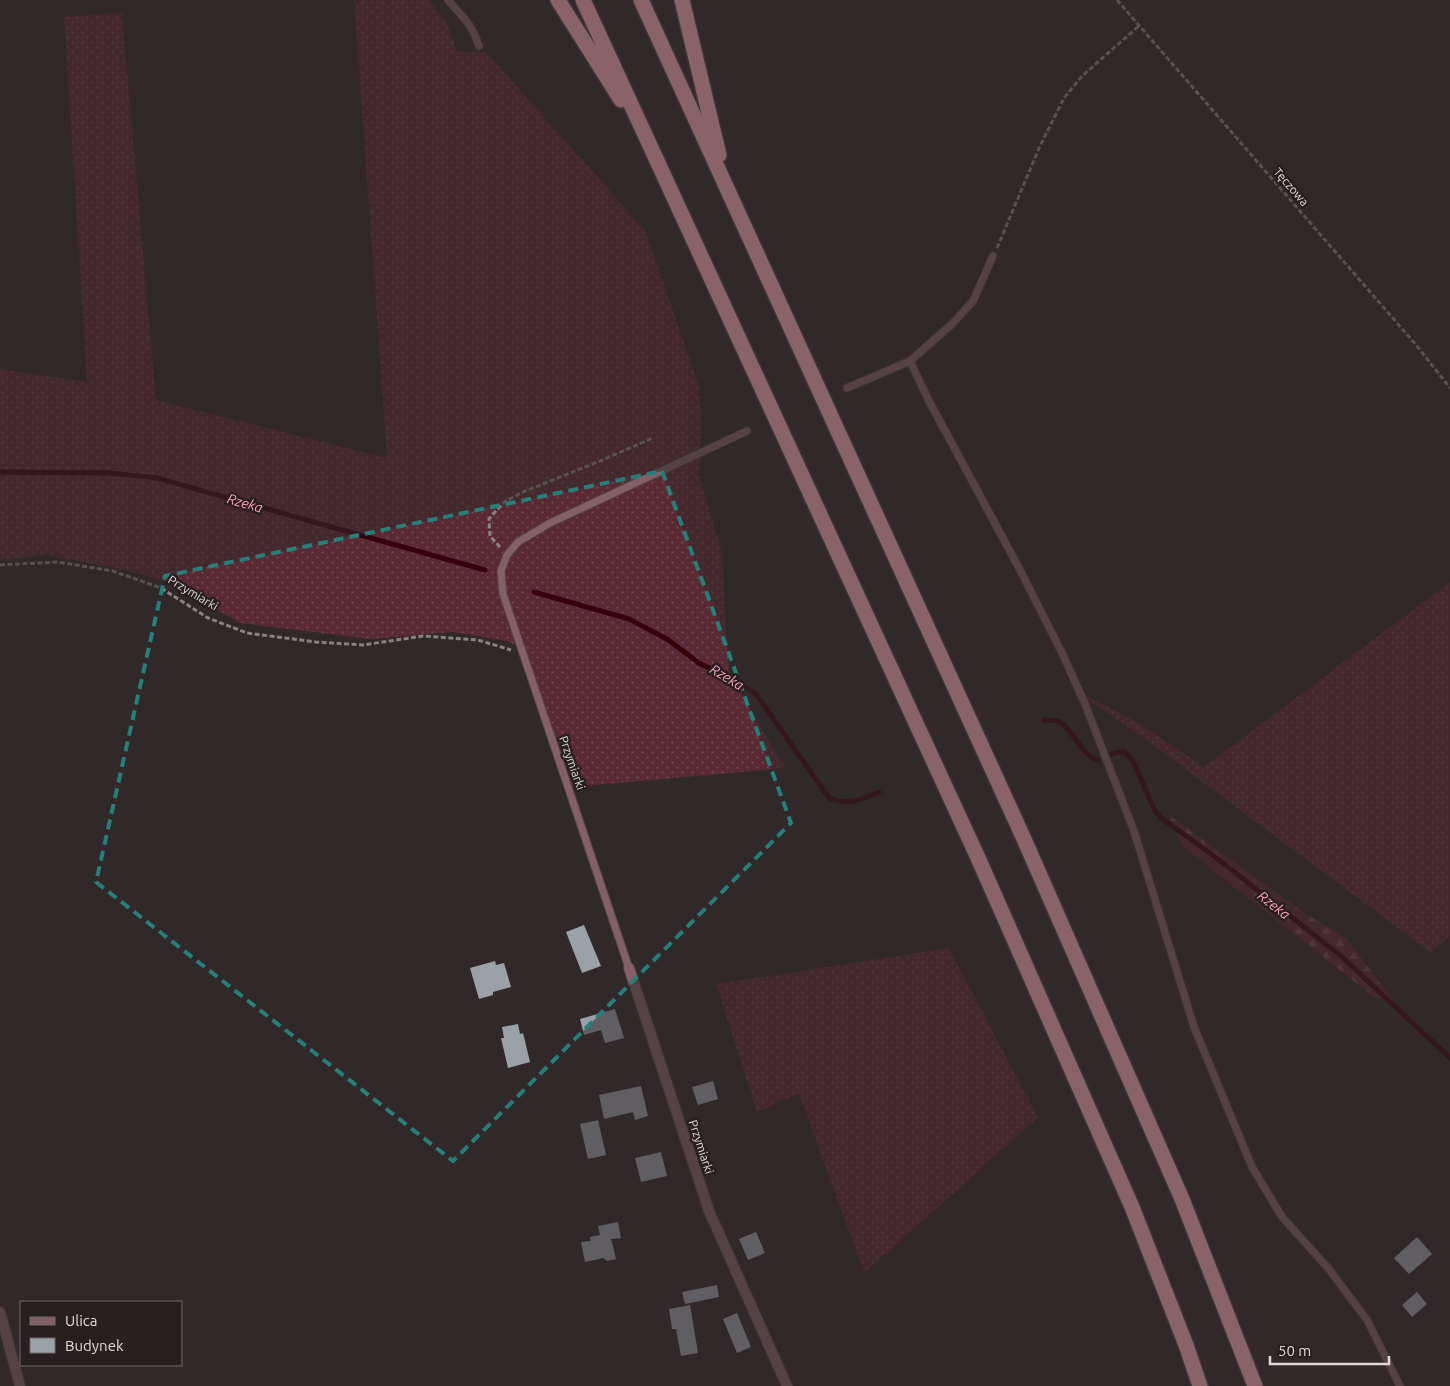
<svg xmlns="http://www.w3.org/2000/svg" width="1450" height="1386" font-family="Ubuntu,sans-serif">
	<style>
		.grass { fill: url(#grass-dots) }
		.forest { fill: url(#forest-firs) }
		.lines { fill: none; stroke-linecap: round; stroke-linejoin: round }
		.stream { stroke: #370011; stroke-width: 5 }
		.building { fill: #9aa1a8 }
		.service-casing { stroke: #4d4545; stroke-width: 9 }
		.minor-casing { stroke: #4d4545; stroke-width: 12 }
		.motorway-casing { stroke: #4d4545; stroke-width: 18 }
		.path { stroke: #898282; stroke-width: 3; stroke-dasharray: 5 2.5; stroke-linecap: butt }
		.service { stroke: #845f65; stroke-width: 7 }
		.minor { stroke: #845f65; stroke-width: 10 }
		.motorway { stroke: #f5acb7; stroke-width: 15 }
		.marked { fill: none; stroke: #248079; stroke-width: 4; stroke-dasharray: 10 6; stroke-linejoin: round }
		.labels { text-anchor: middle; stroke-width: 5; stroke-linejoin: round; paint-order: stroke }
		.street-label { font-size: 12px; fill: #e0dbdb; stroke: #271f20 }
		.water-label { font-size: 14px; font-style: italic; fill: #fda0b0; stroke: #271f20 }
	</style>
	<defs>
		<pattern id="grass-dots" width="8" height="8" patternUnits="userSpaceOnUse" patternTransform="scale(1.25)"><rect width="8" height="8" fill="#5a2a34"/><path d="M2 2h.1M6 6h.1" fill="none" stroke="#714851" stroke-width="1.8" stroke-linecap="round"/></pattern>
		<pattern id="forest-firs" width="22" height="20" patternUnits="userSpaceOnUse" patternTransform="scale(1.25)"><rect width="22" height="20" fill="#5a2a34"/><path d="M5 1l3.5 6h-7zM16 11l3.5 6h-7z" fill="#714851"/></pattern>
	</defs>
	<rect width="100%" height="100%" fill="#312829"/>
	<!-- grass -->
	<path class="grass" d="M354,0H428L446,20L457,52H486L645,230L698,383L702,422L699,475L722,553L729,673L785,768L573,787L526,652L508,641L453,632L371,639L240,623L169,582L126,570L46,555L0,560V369L87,382L64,17L122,13L156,400L387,458Z
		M1450,582V936L1431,953L1145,739L1073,689L1140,724L1204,767Z
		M949,948L1038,1118L864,1273L799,1094L757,1112L716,984Z"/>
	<!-- forest -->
	<path class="forest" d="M1168,814L1303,912L1347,939L1394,1002L1374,997L1182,846Z"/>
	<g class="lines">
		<!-- stream -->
		<path class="stream" d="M0,472L110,473L157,478L485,570
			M534,592L629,619L667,639L699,663L736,681L756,694L829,798C849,806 860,800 879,792
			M1044,720C1049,720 1056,720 1060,722C1073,730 1084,758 1098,760
			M1111,754L1124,751L1133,761L1154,809L1161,818L1210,853L1341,956L1450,1058"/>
	</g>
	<!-- building -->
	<path class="building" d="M584,925L601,966L582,973L566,932Z
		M495,961L496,965L504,963L511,987L493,992V995L479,999L470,968Z
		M615,1009L624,1038L605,1043L601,1030L584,1035L580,1019Z
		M518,1024L520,1034L523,1033L530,1062L508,1068L501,1038H504L502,1027Z
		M713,1081L718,1099L698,1105L692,1087Z
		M641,1086L648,1116L635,1120L633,1112L604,1119L599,1095Z
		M598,1120L606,1155L588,1159L580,1124Z
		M661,1152L667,1176L641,1182L635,1158Z
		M618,1222L621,1238L611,1239L616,1259L607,1261L603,1258L585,1262L581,1242L591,1241L590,1237L600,1235L598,1226Z
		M756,1232L765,1253L748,1260L739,1239Z
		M1417,1237L1432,1254L1409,1274L1394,1258Z
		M717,1285L719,1297L685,1304L682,1292Z
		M1417,1292L1427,1304L1412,1317L1402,1305Z
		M690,1305L698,1353L681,1356L676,1329H672L669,1309Z
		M737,1313L751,1347L737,1353L723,1319Z"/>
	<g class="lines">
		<defs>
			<path id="service" d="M448,0C464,19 470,21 479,46
				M910,361L929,401L1019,568L1063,655L1085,704L1134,831L1194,1027L1252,1167L1282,1217L1328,1268L1367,1320L1400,1386
				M847,388L910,361L952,324L973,301L993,256
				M629,968L503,594L501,571L507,555L518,542L550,523L747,431"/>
			<path id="minor" d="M629,968L709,1211L787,1386
				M0,1312L20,1386"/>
			<path id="motorway" d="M558,0L621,100
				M583,0L979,860L1132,1207L1186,1345L1200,1386
				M641,0L1024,839L1182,1199L1255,1386
				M682,0L719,155"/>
		</defs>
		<!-- service casing -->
		<use href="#service" class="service-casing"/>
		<!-- minor casing -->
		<use href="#minor" class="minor-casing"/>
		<!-- motorway casing -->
		<use href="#motorway" class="motorway-casing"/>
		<!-- path -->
		<path class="path" d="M1117,0L1417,346L1450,388
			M997,248L1040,146L1064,98L1082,76L1140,25
			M500,547L490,536L489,519L504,502L523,492L600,461L653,438
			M0,565L58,562L113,571L161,588L208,618L247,633L316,642L363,645L423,636L478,640L511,650"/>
		<!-- service -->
		<use href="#service" class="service"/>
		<!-- minor -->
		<use href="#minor" class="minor"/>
		<!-- motorway -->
		<use href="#motorway" class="motorway"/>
	</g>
	<!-- marked area -->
	<path d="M0 0H1450V1386H0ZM662,471L791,823L453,1161L96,882L165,576Z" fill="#312829" fill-opacity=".55" fill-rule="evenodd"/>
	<path class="marked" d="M662,471L791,823L453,1161L96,882L165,576Z"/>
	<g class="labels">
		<!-- street labels -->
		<g class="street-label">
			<text transform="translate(1291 187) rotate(49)" y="4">Tęczowa</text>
			<text transform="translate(193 593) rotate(31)" y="4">Przymiarki</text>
			<text transform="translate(572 763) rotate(71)" y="4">Przymiarki</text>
			<text transform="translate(701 1147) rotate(72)" y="4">Przymiarki</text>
		</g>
		<!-- water labels -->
		<g class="water-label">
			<text transform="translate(245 503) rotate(16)" y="5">Rzeka</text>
			<text transform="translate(727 677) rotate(31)" y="5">Rzeka</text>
			<text transform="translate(1274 905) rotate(38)" y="5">Rzeka</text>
		</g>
	</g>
	<!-- legend -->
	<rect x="20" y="1301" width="162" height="65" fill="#271f20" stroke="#716a6b"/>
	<rect x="30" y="1317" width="25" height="8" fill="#845f65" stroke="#716a6b"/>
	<text x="65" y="1326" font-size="15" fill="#e0dbdb">Ulica</text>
	<rect x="30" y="1338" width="25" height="15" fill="#9aa1a8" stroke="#716a6b"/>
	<text x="65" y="1351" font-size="15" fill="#e0dbdb">Budynek</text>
	<!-- scale -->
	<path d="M1270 1356v8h119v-8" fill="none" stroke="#e0dbdb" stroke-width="2.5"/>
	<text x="1278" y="1356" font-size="15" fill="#e0dbdb" stroke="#271f20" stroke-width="4" paint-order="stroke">50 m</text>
</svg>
